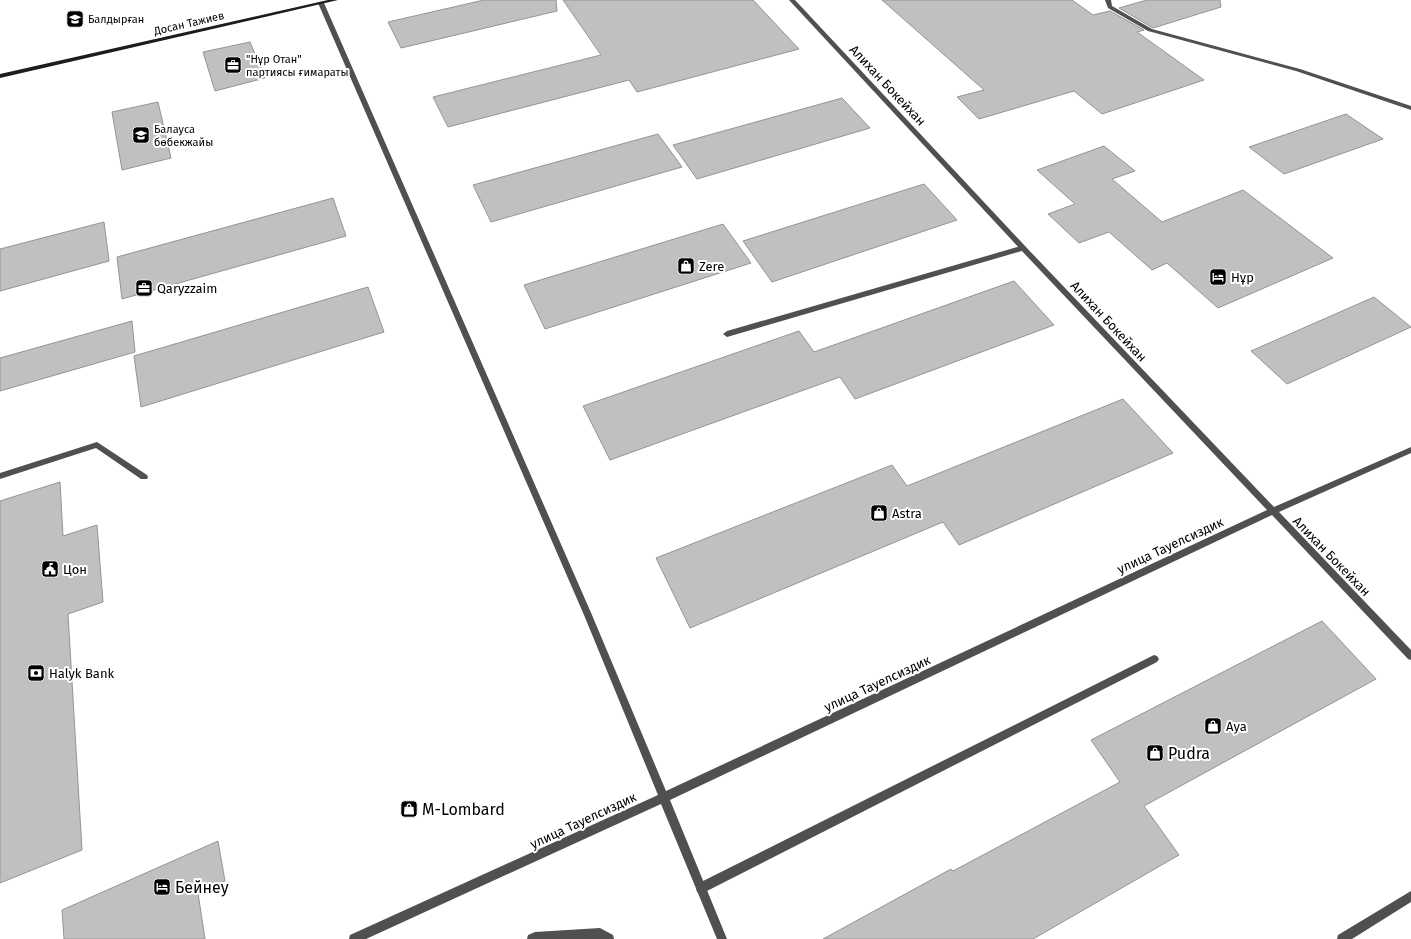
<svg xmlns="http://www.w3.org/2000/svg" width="1411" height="939" font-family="'Fira Sans',sans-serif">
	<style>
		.building { fill: #c0c0c0; stroke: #949494 }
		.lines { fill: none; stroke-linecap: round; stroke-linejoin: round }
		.lane { fill: #505050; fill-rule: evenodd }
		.street { fill: #505050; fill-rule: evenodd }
		.secondary { fill: #1d1d1d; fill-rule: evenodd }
		.labels { text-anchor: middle; stroke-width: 4; stroke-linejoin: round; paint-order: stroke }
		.far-poi-label { font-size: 11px; fill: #000; stroke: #fff; text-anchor: start }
		.far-street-label { font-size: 11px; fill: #000; stroke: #fff }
		.street-label { font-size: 13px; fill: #000; stroke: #fff }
		.poi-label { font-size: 13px; fill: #000; stroke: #fff; text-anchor: start }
		.near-poi-label { font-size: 16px; fill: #000; stroke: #fff; text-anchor: start }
	</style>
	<rect width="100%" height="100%" fill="#fff"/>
	<!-- building -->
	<path class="building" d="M484,0H556L557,11L401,48L388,22Z
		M563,0H753L799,49L637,92L629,80L448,127L433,97L601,55Z
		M882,0H1072L1093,15L1110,11L1144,30L1137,32L1204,80L1102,114L1074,91L979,119L957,97L984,90Z
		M1147,0H1220L1221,7L1153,28L1119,8Z
		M250,42L265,78L215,91L203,52Z
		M842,98L870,128L697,179L673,145Z
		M158,102L171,158L122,170L112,112Z
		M1346,114L1383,139L1284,174L1249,147Z
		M658,134L682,167L491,222L473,185Z
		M1104,146L1135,171L1112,179L1162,222L1243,190L1333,258L1218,308L1167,263L1152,270L1109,232L1079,243L1048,214L1075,204L1037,170Z
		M924,184L957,220L772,282L743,241Z
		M333,198L346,236L122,299L117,257Z
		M104,222L109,261L0,291V249Z
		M723,224L751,263L545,329L524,285Z
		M1014,281L1054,325L855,399L840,377L610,460L583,406L799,331L814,352Z
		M368,287L384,332L141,407L134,356Z
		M1374,297L1411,327L1287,384L1251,351Z
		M132,321L135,352L0,391V358Z
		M1123,399L1173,453L959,545L943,522L690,628L656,558L892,465L907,486Z
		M60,482L63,536L97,525L103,602L68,614L82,850L0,883V501Z
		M1322,621L1376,679L1144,806L1179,855L1033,939H823L951,869L953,871L1120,782L1091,740Z
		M218,841L225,881L198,893L205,939H64L62,910Z"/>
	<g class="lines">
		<!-- lane -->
		<path class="lane" d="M1105,0H1111L1112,6L1152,29L1300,69L1411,106V110L1296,71L1148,31L1108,8Z
			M1021,246H1025L1026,248L1025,250L727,337L723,334L727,331Z
			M97,442L147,475L148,477L147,479H141L96,448L0,479V473Z
			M1154,655L1157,656L1159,659L1157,662L705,892L701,893L697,892L696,888L697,884Z
			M1411,891V902L1352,939H1337L1338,935Z
			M600,928L613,935L614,939H527L528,935L535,932Z"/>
		<!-- street -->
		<path class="street" d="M789,0H795L1025,246L1274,507L1411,447V453L1279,512L1411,650V660L1408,659L1272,515L670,800L727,939H717L661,804L366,939H349L350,935L658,795L584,615L318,3L319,2L324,3L592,615L666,791L1267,510L1021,250Z"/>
		<!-- secondary -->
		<path class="secondary" d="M328,0H338L0,78V74Z"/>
	</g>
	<!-- icons -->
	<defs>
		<symbol id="school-square" viewBox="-11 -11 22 22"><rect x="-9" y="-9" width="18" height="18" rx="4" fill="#000" stroke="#fff"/><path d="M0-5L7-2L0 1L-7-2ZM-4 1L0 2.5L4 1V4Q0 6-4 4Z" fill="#fff"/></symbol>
		<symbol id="office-square" viewBox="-11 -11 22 22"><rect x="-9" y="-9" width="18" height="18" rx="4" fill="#000" stroke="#fff"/><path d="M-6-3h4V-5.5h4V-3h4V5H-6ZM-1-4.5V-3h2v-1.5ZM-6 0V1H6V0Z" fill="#fff"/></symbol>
		<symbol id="shop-square" viewBox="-11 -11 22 22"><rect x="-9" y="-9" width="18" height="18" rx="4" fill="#000" stroke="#fff"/><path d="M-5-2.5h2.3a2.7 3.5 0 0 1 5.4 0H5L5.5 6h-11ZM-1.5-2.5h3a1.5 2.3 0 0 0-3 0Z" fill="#fff"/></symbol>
		<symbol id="hotel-square" viewBox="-11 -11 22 22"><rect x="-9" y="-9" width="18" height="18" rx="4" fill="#000" stroke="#fff"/><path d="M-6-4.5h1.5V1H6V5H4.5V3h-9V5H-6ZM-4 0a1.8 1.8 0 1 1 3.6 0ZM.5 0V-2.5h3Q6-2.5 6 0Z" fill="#fff"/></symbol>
		<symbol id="civic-square" viewBox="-11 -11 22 22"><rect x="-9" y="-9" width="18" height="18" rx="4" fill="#000" stroke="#fff"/><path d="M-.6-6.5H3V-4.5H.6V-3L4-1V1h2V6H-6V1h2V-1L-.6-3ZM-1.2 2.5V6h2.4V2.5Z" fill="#fff"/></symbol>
		<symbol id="bank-square" viewBox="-11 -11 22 22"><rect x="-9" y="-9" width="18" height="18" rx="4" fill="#000" stroke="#fff"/><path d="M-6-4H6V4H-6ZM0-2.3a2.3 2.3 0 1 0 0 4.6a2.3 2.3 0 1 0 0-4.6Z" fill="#fff"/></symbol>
	</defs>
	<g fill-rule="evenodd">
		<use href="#school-square" x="65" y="9" width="20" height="20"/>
		<use href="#office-square" x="223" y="55" width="20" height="20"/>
		<use href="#school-square" x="131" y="125" width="20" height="20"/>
		<use href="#shop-square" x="676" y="256" width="20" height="20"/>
		<use href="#hotel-square" x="1208" y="267" width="20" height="20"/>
		<use href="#office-square" x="134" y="278" width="20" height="20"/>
		<use href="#shop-square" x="869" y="503" width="20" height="20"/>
		<use href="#civic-square" x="40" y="559" width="20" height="20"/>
		<use href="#bank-square" x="26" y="663" width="20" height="20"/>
		<use href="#shop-square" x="1203" y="716" width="20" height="20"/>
		<use href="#shop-square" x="1145" y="743" width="20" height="20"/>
		<use href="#shop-square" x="399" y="799" width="20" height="20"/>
		<use href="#hotel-square" x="152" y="877" width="20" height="20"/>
	</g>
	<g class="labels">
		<!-- far-poi labels -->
		<g class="far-poi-label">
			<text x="88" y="23">Балдырған</text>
			<text x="246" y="63">"Нұр Отан"<tspan x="246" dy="13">партиясы ғимараты</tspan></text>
			<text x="154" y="133">Балауса<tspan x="154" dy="13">бөбекжайы</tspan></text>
		</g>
		<!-- far-street labels -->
		<g class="far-street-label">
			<text transform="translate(189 23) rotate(-13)" y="4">Досан Тажиев</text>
		</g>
		<!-- street labels -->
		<g class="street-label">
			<text transform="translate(888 85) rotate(47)" y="5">Алихан Бокейхан</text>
			<text transform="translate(1109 321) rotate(47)" y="5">Алихан Бокейхан</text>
			<text transform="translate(1170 545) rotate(-25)" y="5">улица Тауелсиздик</text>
			<text transform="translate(1332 556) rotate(46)" y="5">Алихан Бокейхан</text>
			<text transform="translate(877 683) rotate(-25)" y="5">улица Тауелсиздик</text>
			<text transform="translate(583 820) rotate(-25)" y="5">улица Тауелсиздик</text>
		</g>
		<!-- poi labels -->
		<g class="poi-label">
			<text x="699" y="271">Zere</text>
			<text x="1231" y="282">Нұр</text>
			<text x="157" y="293">Qaryzzaim</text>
			<text x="892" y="518">Astra</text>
			<text x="63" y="574">Цон</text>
			<text x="49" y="678">Halyk Bank</text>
			<text x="1226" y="731">Aya</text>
		</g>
		<!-- near-poi labels -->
		<g class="near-poi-label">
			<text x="1168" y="759">Pudra</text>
			<text x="422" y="815">M-Lombard</text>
			<text x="175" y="893">Бейнеу</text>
		</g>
	</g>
</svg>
